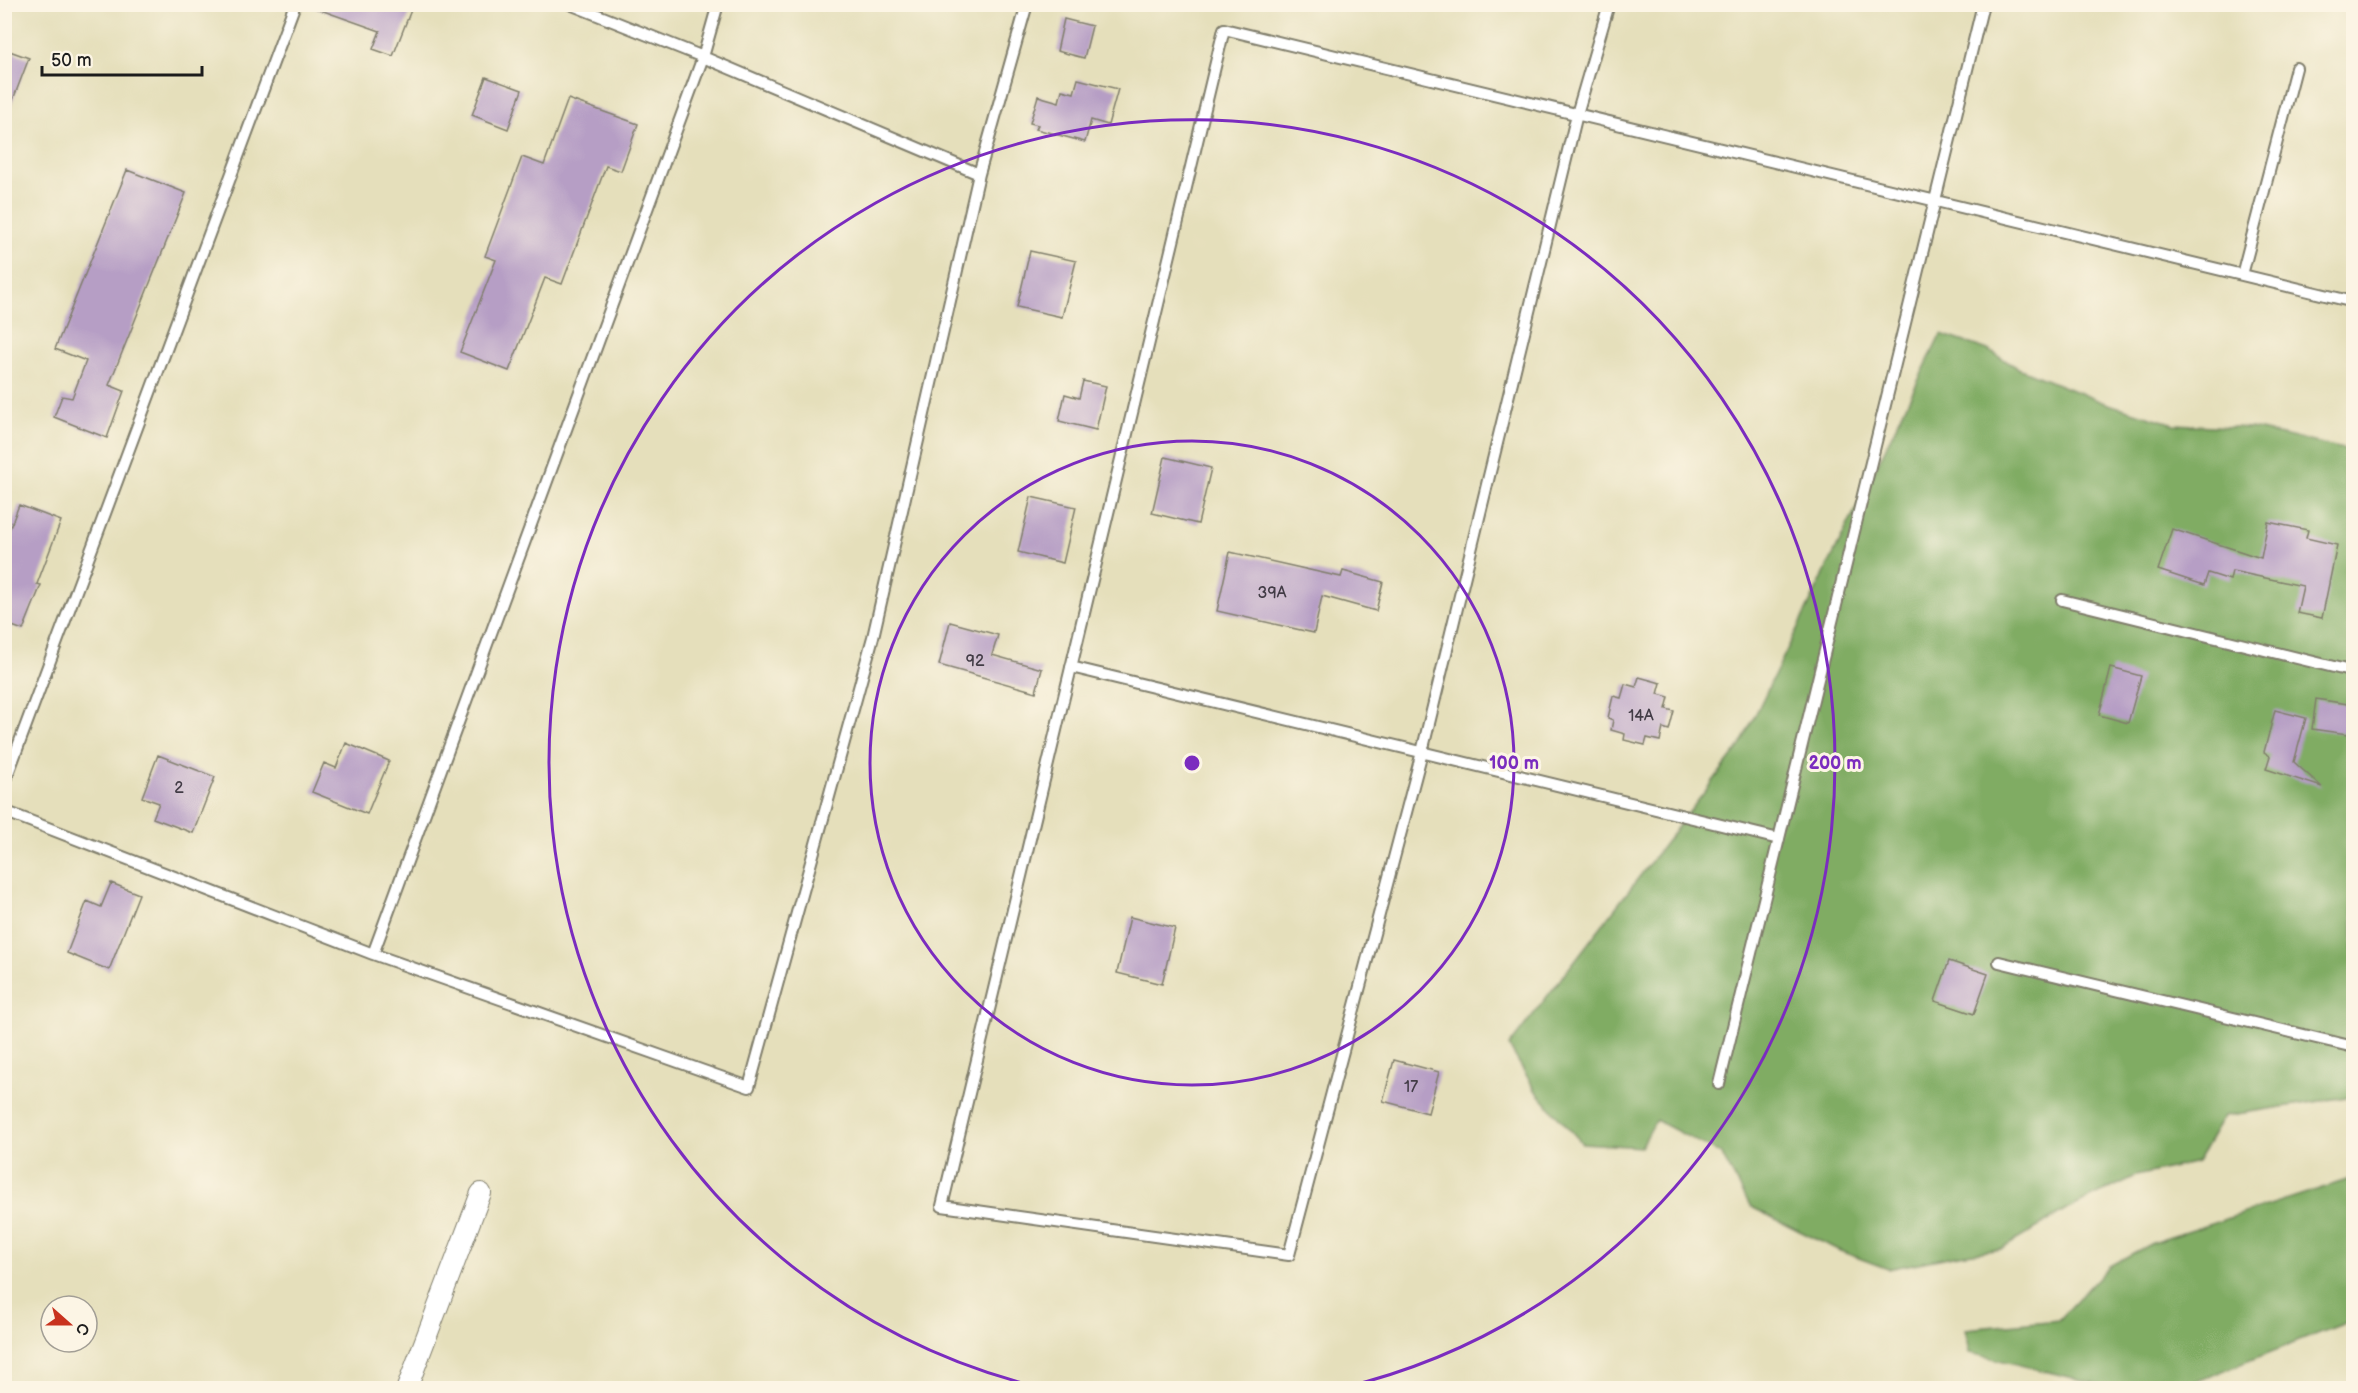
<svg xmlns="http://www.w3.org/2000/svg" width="2358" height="1393" font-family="'Balsamiq Sans',sans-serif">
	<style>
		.forest { fill: #80ac64; stroke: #4e6440; stroke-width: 1.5 }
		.building { fill: #b69ec5 }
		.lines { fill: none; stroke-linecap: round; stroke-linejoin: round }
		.service-casing { stroke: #807e6c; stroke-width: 14 }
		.minor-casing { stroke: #807e6c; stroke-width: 22 }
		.service { stroke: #fff; stroke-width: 10 }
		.minor { stroke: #fff; stroke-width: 20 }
		.ring { fill: none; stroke: #7b2cbf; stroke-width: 3 }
		.labels { text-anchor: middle; stroke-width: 6; stroke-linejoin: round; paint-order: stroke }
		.number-label { font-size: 16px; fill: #423c46 }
		.centre { fill: #7b2cbf; stroke: #fcf5e5; stroke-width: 3 }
		.ring-label { font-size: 18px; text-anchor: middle; font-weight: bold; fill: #7b2cbf; stroke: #fcf5e5; stroke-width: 6; stroke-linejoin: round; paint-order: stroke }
	</style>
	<rect width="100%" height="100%" fill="#fcf5e5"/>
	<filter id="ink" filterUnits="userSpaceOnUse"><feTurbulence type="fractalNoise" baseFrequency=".0167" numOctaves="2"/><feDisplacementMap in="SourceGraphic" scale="12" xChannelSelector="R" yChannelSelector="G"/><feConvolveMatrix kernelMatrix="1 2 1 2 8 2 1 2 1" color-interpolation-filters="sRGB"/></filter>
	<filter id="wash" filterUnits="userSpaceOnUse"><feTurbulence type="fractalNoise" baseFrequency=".008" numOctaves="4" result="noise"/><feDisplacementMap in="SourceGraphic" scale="24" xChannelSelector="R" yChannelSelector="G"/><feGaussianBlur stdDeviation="1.35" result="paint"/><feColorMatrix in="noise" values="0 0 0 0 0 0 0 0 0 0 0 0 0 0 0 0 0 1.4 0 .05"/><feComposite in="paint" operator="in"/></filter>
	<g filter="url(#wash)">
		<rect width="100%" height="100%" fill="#e5dfbb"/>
		<!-- forest -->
		<path class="forest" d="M1941,334L1988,350L2018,368L2102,402L2174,424L2251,428L2353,451V1096L2224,1116L2197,1162L2136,1176L2068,1209L2002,1249L1959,1255L1888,1269L1840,1251L1751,1207L1721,1154L1656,1120L1641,1147L1582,1143L1537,1093L1509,1046L1740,746Z
			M2353,1178V1320L2187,1385L2159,1388H2115L1970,1353L1966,1329L2059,1320L2109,1266L2152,1243Z"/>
		<g id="blocks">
			<!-- building -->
			<path class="building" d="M312,4H397L411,10L393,56L373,49L380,31L312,7Z
				M1064,19L1092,26L1084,58L1057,51Z
				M4,49L29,58L6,118H4Z
				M486,77L522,90L508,129L472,115Z
				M1078,79L1118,89L1108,125L1091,120L1085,142L1036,129L1038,125L1030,123L1038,96L1059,102L1062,90L1074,93Z
				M568,99L638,124L621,171L606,166L562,284L545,278L509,371L460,352L496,260L485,256L522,157L544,165Z
				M127,170L186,193L109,385L124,391L107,438L54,417L62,396L72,398L86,361L55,349Z
				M1030,251L1076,261L1062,317L1017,307Z
				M1083,381L1106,386L1096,430L1059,421L1065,394L1079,398Z
				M1165,457L1211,468L1198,524L1152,513Z
				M1031,497L1076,507L1063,563L1018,552Z
				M19,505L61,521L37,584L41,585L23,630L4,623V526L10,528Z
				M2268,522L2308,530L2306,538L2337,545L2322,618L2297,613L2303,586L2232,571L2230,580L2208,573L2204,585L2158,570L2172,529L2261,558Z
				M1230,552L1341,577L1343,571L1383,582L1376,611L1322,596L1314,633L1217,611Z
				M950,622L998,635L992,655L1042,669L1036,692L939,665Z
				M2111,668L2141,676L2128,723L2099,715Z
				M1639,677L1661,683L1658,694L1669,697L1666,709L1674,711L1669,730L1663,728L1660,741L1647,738L1645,745L1624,740L1625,734L1611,730L1613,720L1608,718L1613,696L1621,698L1625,684L1636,687Z
				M2316,699L2354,705V735L2312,729Z
				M2275,710L2306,718L2294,762L2322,787L2266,769L2270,756L2264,752Z
				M346,743L389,761L367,814L312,792L324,763L336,768Z
				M158,755L215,777L193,833L153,818L159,803L142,797Z
				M111,883L139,894L109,970L67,953L87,901L101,907Z
				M1130,917L1175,928L1162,984L1117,973Z
				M1949,961L1988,974L1974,1014L1935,1001Z
				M1394,1060L1439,1072L1428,1113L1383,1101Z"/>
		</g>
	</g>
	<g filter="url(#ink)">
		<use href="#blocks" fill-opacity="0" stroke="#807e6c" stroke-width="1.5"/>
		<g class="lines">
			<defs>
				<path id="service" d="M570,4L703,57L979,174
					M1609,4L1577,114L1422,752L1289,1255L942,1206L1224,29L2354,302
					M2242,275L2296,68
					M2062,600L2354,672
					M1071,667L1779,839
					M4,784L295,4
					M4,811L373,954L749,1087L873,637L979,174L1027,4
					M373,954L703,57L718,4
					M1999,962L2354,1047
					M1719,1084L1983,4"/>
				<path id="minor" d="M407,1388L481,1193"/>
			</defs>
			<!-- service casing -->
			<use href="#service" class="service-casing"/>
			<!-- minor casing -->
			<use href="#minor" class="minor-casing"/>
			<!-- service -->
			<use href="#service" class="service"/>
			<!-- minor -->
			<use href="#minor" class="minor"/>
		</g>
	</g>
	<!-- distance rings -->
	<g class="ring">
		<circle cx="1192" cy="763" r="322"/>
		<path d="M1042 1388A643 643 0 1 1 1342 1388"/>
	</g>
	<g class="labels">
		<!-- number labels -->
		<g class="number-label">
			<text x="1272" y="598">39А</text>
			<text x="975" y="666">92</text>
			<text x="1641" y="721">14А</text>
			<text x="179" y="793">2</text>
			<text x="1411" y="1092">17</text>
		</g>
	</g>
	<circle cx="1192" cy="763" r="9" class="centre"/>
	<g class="ring-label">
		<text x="1514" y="769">100 m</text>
		<text x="1835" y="769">200 m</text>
	</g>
	<!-- margin -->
	<rect width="2358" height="1393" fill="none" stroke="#fcf5e5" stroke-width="24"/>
	<!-- north arrow -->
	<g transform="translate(69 1324) rotate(111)"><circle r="28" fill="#fcf5e5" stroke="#a29e95" stroke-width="1.5"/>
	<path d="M0-4.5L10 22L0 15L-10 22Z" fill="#c8321e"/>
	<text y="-9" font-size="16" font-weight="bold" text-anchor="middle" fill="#1c1c1c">С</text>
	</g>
	<!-- scale -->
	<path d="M42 66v9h160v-9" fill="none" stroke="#1c1c1c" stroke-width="3"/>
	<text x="51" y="66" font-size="18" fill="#1c1c1c" stroke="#fcf5e5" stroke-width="4.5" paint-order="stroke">50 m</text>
</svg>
